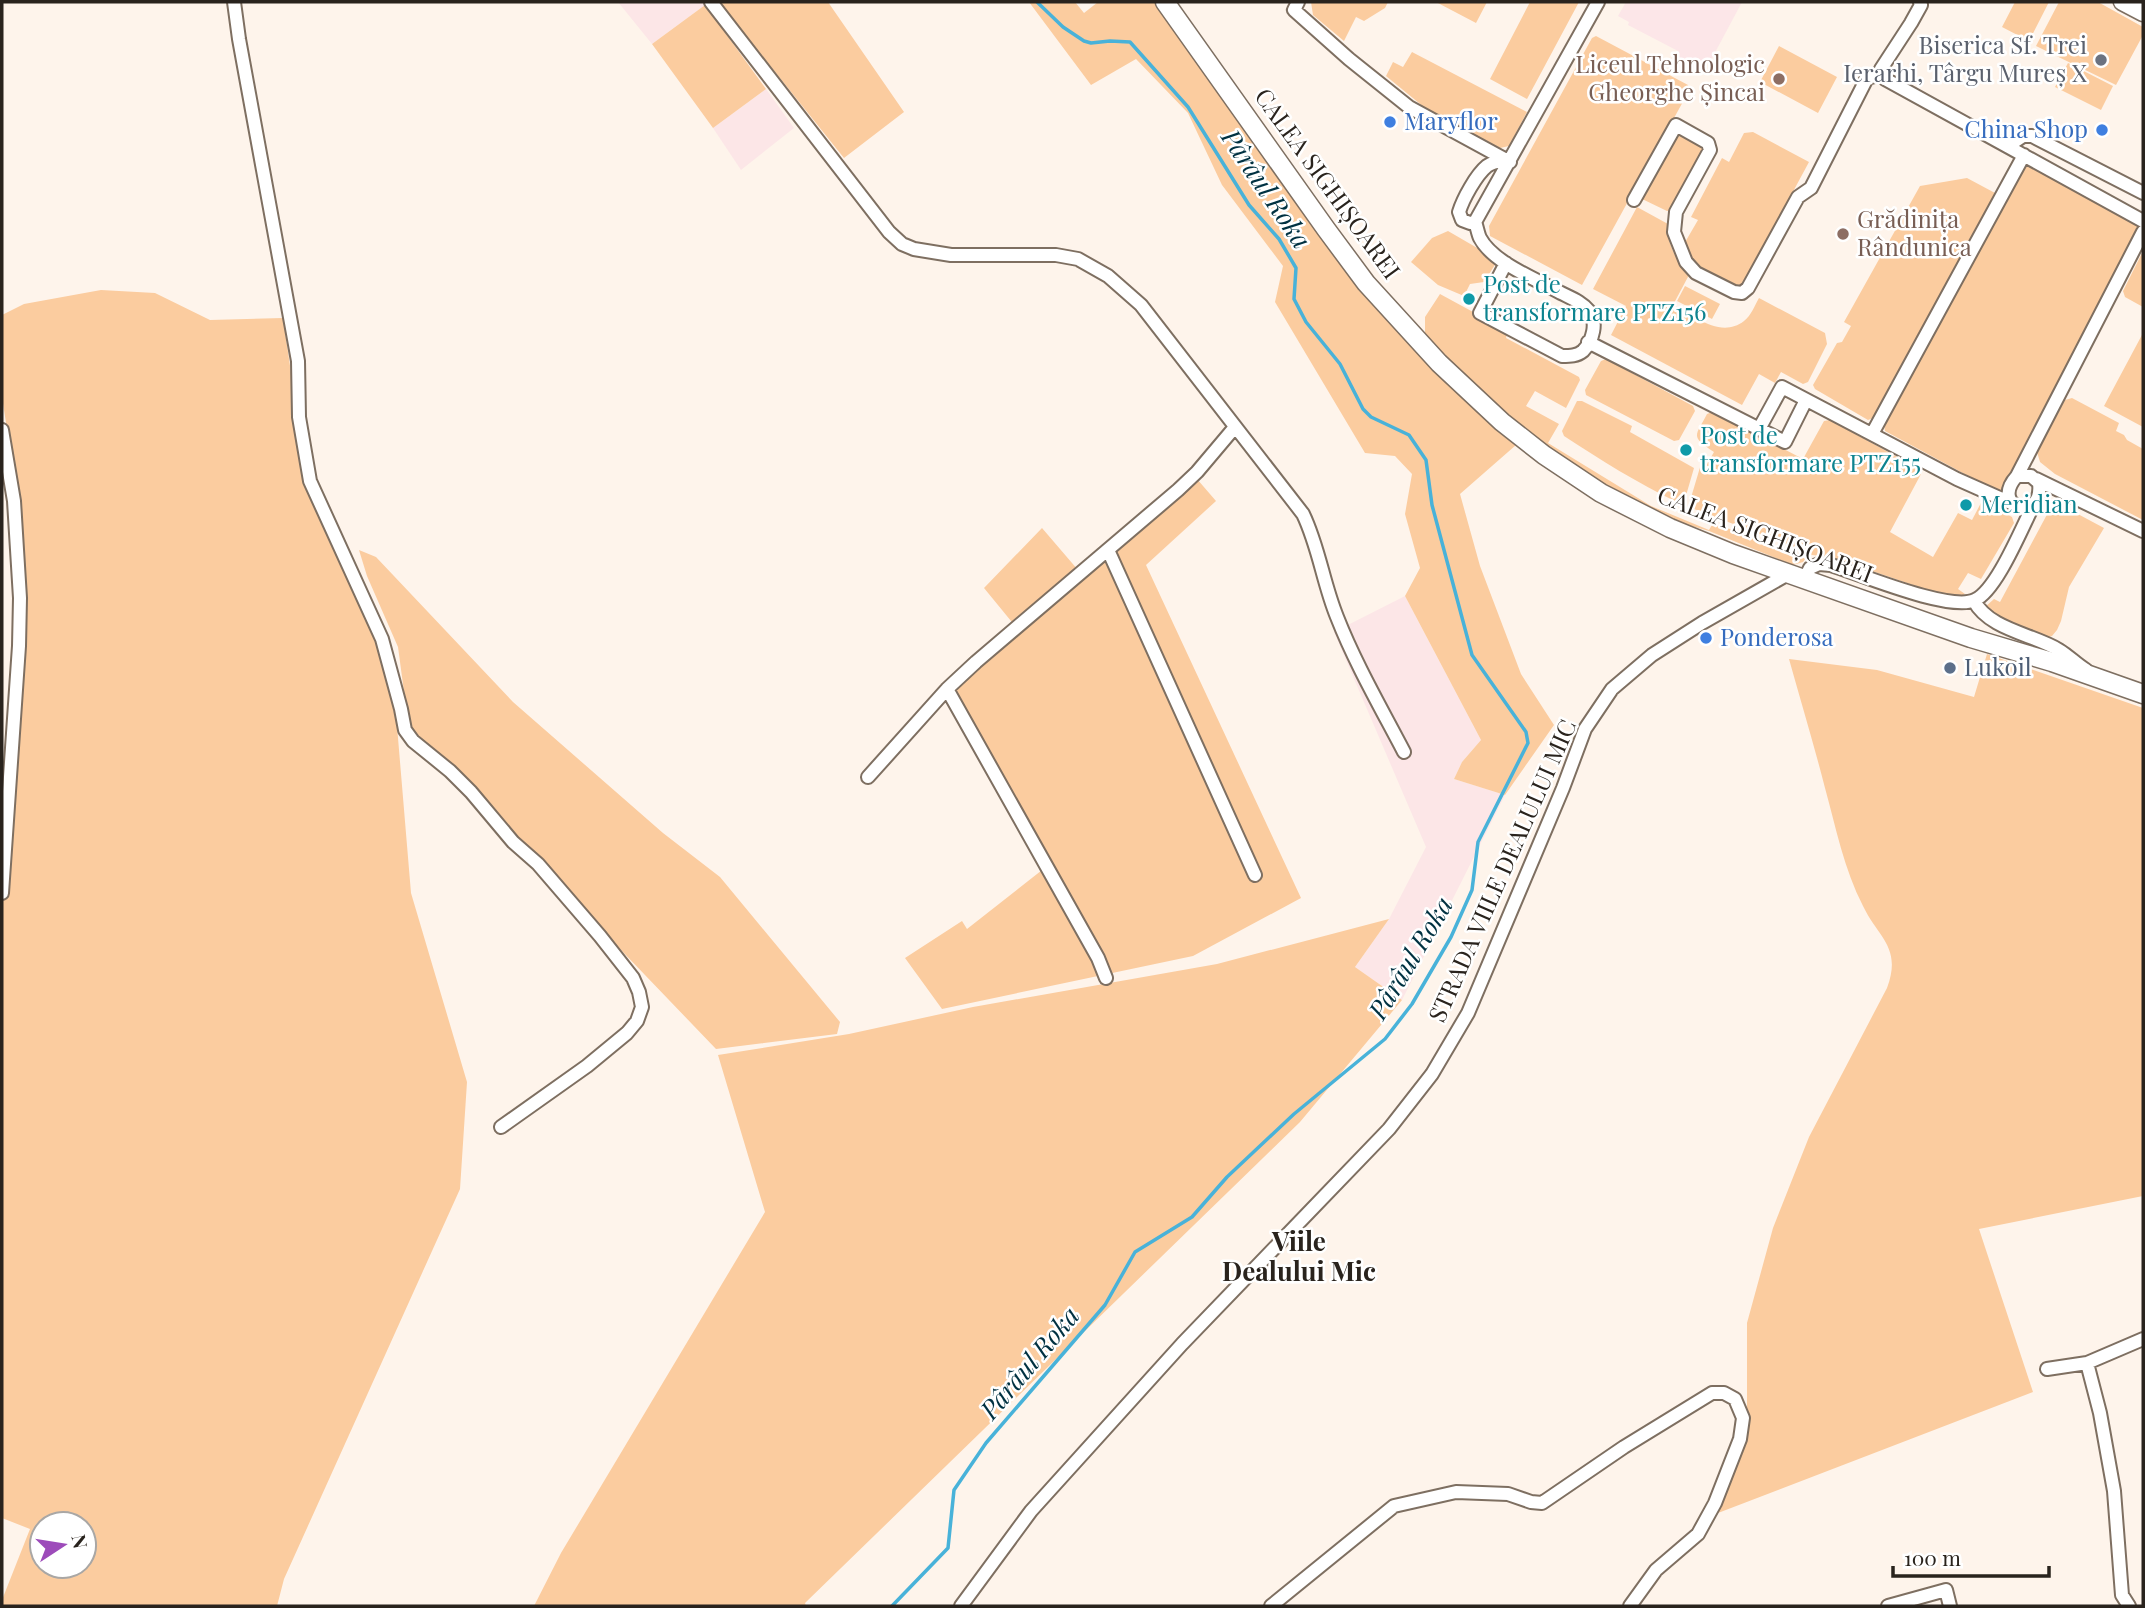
<svg xmlns="http://www.w3.org/2000/svg" width="2145" height="1608" font-family="'Playfair Display',serif">
	<style>
		.commercial { fill: #fce6e8 }
		.industrial { fill: #fce6e7 }
		.green { fill: #fbcc9f; fill-rule: evenodd }
		.lines { fill: none; stroke-linecap: round; stroke-linejoin: round }
		.stream { stroke: #48b2d9; stroke-width: 3.5 }
		.minor-casing { stroke: #7e6f61; stroke-width: 16 }
		.tertiary-casing { stroke: #7e6f61; stroke-width: 19 }
		.secondary-casing { stroke: #7e6f61; stroke-width: 21 }
		.minor { stroke: #fff; stroke-width: 12 }
		.tertiary { stroke: #fff; stroke-width: 16 }
		.secondary { stroke: #fff; stroke-width: 18 }
		.worship-dot { fill: #6b7280; stroke: #fff; stroke-width: 2.5 }
		.education-dot { fill: #8d6e63; stroke: #fff; stroke-width: 2.5 }
		.shop-dot { fill: #3f7fe0; stroke: #fff; stroke-width: 2.5 }
		.culture-dot { fill: #0f9aa8; stroke: #fff; stroke-width: 2.5 }
		.service-dot { fill: #5c6f8a; stroke: #fff; stroke-width: 2.5 }
		.labels { text-anchor: middle; stroke-width: 5; stroke-linejoin: round; paint-order: stroke }
		.worship-label { font-size: 24px; fill: #5b616d; stroke: #fff; text-anchor: end }
		.education-label { font-size: 24px; fill: #785e54; stroke: #fff; text-anchor: end }
		.shop-label { font-size: 24px; fill: #366cbe; stroke: #fff; text-anchor: start }
		.street-label { font-size: 24px; fill: #29231d; stroke: #fff }
		.culture-label { font-size: 24px; fill: #0d838f; stroke: #fff; text-anchor: start }
		.service-label { font-size: 24px; fill: #4e5e75; stroke: #fff; text-anchor: start }
		.water-label { font-size: 26px; font-style: italic; fill: #003141; stroke: #fff }
		.neighbourhood-label { font-size: 26px; font-weight: bold; fill: #29231d; stroke: #fff }
	</style>
	<rect width="100%" height="100%" fill="#fef4eb"/>
	<!-- commercial -->
	<path class="commercial" d="M1626,2H1742L1711,60L1706,65L1690,69H1681L1671,64L1678,51L1628,25L1629,22L1618,16Z"/>
	<!-- industrial -->
	<path class="industrial" d="M618,2H702L705,5L652,44Z
		M766,89L794,128L741,170L713,128Z
		M1405,596L1481,740L1462,762L1454,779L1505,795L1402,1000L1355,967L1389,919L1426,847L1334,632Z"/>
	<!-- green -->
	<path class="green" d="M719,2H828L904,112L844,158Z
		M1029,2H1075L1084,13L1098,2H1155L1358,287L1434,370L1494,427L1516,445L1460,494L1480,566L1521,674L1554,725L1505,795L1454,779L1462,762L1481,740L1405,596L1420,568L1405,514L1412,474L1395,456L1365,453L1275,302L1283,266L1222,185L1188,113L1136,59L1091,85Z
		M1311,2H1388L1385,8L1364,21L1356,17L1344,41L1313,15Z
		M1436,2H1487L1476,23Z
		M1530,2H1579L1527,99L1490,79Z
		M2015,2H2049L2029,41L2002,27Z
		M2059,2H2098L2143,27V35L2116,85L2036,46Z
		M705,5L766,89L713,128L652,44Z
		M1596,36L1688,85L1690,89L1582,285L1490,236L1489,226L1592,38Z
		M1779,46L1837,77L1818,113L1760,82Z
		M1412,52L1527,112L1509,146L1500,148L1425,108L1386,76L1393,62L1403,67Z
		M2068,63L2113,86L2101,110L2055,87Z
		M1675,132L1704,147L1705,153L1675,210L1667,211L1640,198Z
		M1753,132L1809,162L1741,288L1738,289L1696,267L1684,244L1698,220L1691,217L1722,158L1729,162L1744,133Z
		M2029,166L2137,224L2139,231L2005,489L1998,492L1885,431L1884,425L2022,168Z
		M1967,178L1995,193L1873,418L1868,420L1815,389L1813,385L1837,343L1842,342L1851,326L1844,322L1920,186Z
		M1637,207L1668,224C1666,243 1677,261 1689,275L1673,305C1694,316 1721,339 1744,321C1751,316 1755,305 1759,298L1825,333L1827,344L1808,382L1803,384L1781,372L1775,383L1759,374L1742,405L1611,335L1626,306L1593,289Z
		M1448,231L1498,260L1484,282L1470,284L1464,296L1438,285L1411,262L1432,238Z
		M2143,251V307L2125,297L2123,291Z
		M1685,286L1720,304L1712,319L1677,301Z
		M101,290L155,293L210,320L283,318L301,441L380,649L397,726L411,893L467,1082L460,1189L284,1579L277,1606H2V1600L30,1529L2,1518V900L24,565L18,500L2,397V315L24,304ZM42,1524H84V1566H42Z
		M1440,294L1508,331L1506,338L1579,377L1580,380L1566,408L1535,391L1526,406L1559,424L1548,443L1651,506L1709,530L1713,523L1800,554L1805,559L1803,562L1793,565L1709,531L1675,521L1605,486L1547,447L1507,416L1425,335V317Z
		M2143,333V427L2104,406Z
		M1606,359L1693,406L1695,411L1679,440L1674,441L1586,395L1585,390L1601,361Z
		M2072,398L2119,423L2116,431L2124,435L2127,440L2143,449V520L2055,474L2040,462L2037,452L2065,400Z
		M1577,401H1582L1632,426L1630,432L1694,468L1685,499L1677,502C1637,483 1601,460 1564,436L1562,431Z
		M1712,412L1803,459L1824,421L1830,420L1919,469L1921,474L1890,532L1933,557L1958,513L1972,520L1982,501L2012,517L2014,523L1981,579L1968,573L1958,589L1965,594L1961,596L1939,594L1831,557L1812,555L1802,550L1694,509L1691,505L1690,501L1701,464L1706,466L1714,452C1690,436 1695,437 1707,414Z
		M1197,479L1216,501L1146,565L1301,898L1193,956L942,1009L905,958L962,921L967,929L1051,863L955,689L1020,632L984,588L1042,528L1084,577Z
		M2061,505L2104,528L2069,587L2061,621L2057,630L2052,636L2044,638L1997,619L1985,607L1994,599L2000,602L2051,507Z
		M359,550L376,557L513,702L663,833L720,877L840,1022L837,1034L716,1049L409,729L398,647L367,576Z
		M1987,654L2143,708V1196L1979,1229L2033,1392L1718,1513L1747,1435V1323L1773,1228L1809,1137L1887,988C1902,947 1879,939 1863,906C1844,869 1836,828 1825,788C1814,745 1801,702 1789,659L1877,670L1974,697Z
		M1389,919L1355,967L1402,1000L1300,1122L805,1603L806,1606H534L561,1553L765,1212L718,1055L849,1034L973,1007L1217,964Z"/>
	<g class="lines">
		<!-- stream -->
		<path class="stream" d="M892,1606L948,1548L954,1490L986,1443L1105,1305L1135,1252L1192,1217L1227,1177L1294,1114L1385,1039L1412,1004L1451,937L1472,890L1478,842L1528,743L1526,732L1472,655L1432,505L1426,460L1409,435L1371,417L1363,409L1340,364L1306,322L1294,299L1296,268L1279,239L1249,205L1188,107L1130,42L1110,41L1091,43L1084,41L1063,27L1037,2"/>
		<defs>
			<path id="minor" d="M234,2L239,39L298,361L299,417L310,481L382,639L401,709L405,730L413,741L450,771L471,792L513,842L538,864L600,936L633,978L639,992L642,1007L637,1021L627,1033L587,1066L501,1127
				M711,2L889,232L902,244L914,249L951,255H1056L1078,259L1108,276L1141,305L1303,514C1319,547 1323,583 1337,617C1355,663 1381,708 1404,752
				M1298,2L1294,10L1349,59L1409,107L1510,162
				M1882,74L1885,79L2143,221
				M1882,74L1881,69L1911,23L1921,5L1920,2
				M2008,146L2023,136H2032L2143,193
				M1634,200L1676,125L1708,143L1710,150L1676,212L1674,232L1686,262L1696,273L1734,292L1742,293L1748,288L1798,197L1811,188L1867,78L1882,74
				M1475,222C1477,227 1478,234 1480,238C1493,263 1538,280 1561,293C1571,298 1582,302 1589,311C1598,322 1593,341 1583,351C1577,356 1570,356 1562,356L1480,313L1506,263
				M1475,222L1598,2
				M1475,222L1470,223L1462,220L1459,212C1463,199 1476,175 1487,166C1493,162 1502,161 1510,162
				M1588,342L1785,442L1806,400
				M1759,429L1782,387L1957,479L2011,503
				M2,430L14,501L20,598L19,646L2,893
				M1872,434L2024,155
				M2017,476H2031L2039,483C2044,524 1988,508 2017,476L2143,232
				M2036,479L2143,531
				M1108,550L1255,875
				M1804,580L1810,568L1819,564L1831,565C1860,574 1950,612 1975,600C1997,590 2022,527 2034,504
				M1974,601C1990,630 2033,634 2059,650C2069,656 2076,664 2086,670
				M947,689L1098,958L1106,978
				M868,777L947,689L976,662L1178,490L1197,472L1235,427
				M2087,1363L2100,1413L2114,1491L2122,1595L2129,1606
				M2047,1369L2087,1363L2143,1339
				M961,1606L1031,1511L1182,1344L1389,1129L1432,1074L1468,1013L1563,788L1585,729L1612,689L1652,655L1702,623L1788,574
				M1271,1606L1394,1506L1456,1492L1508,1494L1531,1502L1542,1503L1624,1447L1712,1393H1724L1735,1399L1743,1418L1740,1439L1715,1503L1698,1534L1656,1570L1630,1606
				M1888,1606L1946,1590L1950,1606"/>
			<path id="tertiary" d="M2122,2L2143,13"/>
			<path id="secondary" d="M1165,2L1326,229L1366,283L1439,363L1502,422L1544,455L1601,493L1670,528L1733,554L1971,638L2052,662L2143,694"/>
		</defs>
		<!-- minor casing -->
		<use href="#minor" class="minor-casing"/>
		<!-- tertiary casing -->
		<use href="#tertiary" class="tertiary-casing"/>
		<!-- secondary casing -->
		<use href="#secondary" class="secondary-casing"/>
		<!-- minor -->
		<use href="#minor" class="minor"/>
		<!-- tertiary -->
		<use href="#tertiary" class="tertiary"/>
		<!-- secondary -->
		<use href="#secondary" class="secondary"/>
	</g>
	<!-- markers -->
	<circle class="worship-dot" cx="2101" cy="60" r="7"/>
	<g class="education-dot">
		<circle cx="1779" cy="79" r="7"/>
		<circle cx="1843" cy="234" r="7"/>
	</g>
	<g class="shop-dot">
		<circle cx="1390" cy="122" r="7"/>
		<circle cx="2102" cy="130" r="7"/>
		<circle cx="1706" cy="638" r="7"/>
	</g>
	<g class="culture-dot">
		<circle cx="1469" cy="299" r="7"/>
		<circle cx="1686" cy="450" r="7"/>
		<circle cx="1966" cy="505" r="7"/>
	</g>
	<circle class="service-dot" cx="1950" cy="668" r="7"/>
	<g class="labels">
		<!-- worship labels -->
		<g class="worship-label">
			<text x="2087" y="54">Biserica Sf. Trei<tspan x="2087" dy="28">Ierarhi, Târgu Mureș X</tspan></text>
		</g>
		<!-- education labels -->
		<g class="education-label">
			<text x="1765" y="73">Liceul Tehnologic<tspan x="1765" dy="28">Gheorghe Șincai</tspan></text>
			<text x="1857" y="228" text-anchor="start">Grădinița<tspan x="1857" dy="28">Rândunica</tspan></text>
		</g>
		<!-- shop labels -->
		<g class="shop-label">
			<text x="1404" y="130">Maryflor</text>
			<text x="2088" y="138" text-anchor="end">China Shop</text>
			<text x="1720" y="646">Ponderosa</text>
		</g>
		<!-- street labels -->
		<g class="street-label">
			<text transform="translate(1327 184) rotate(54)" y="8">CALEA SIGHIȘOAREI</text>
			<text transform="translate(1765 535) rotate(21)" y="8">CALEA SIGHIȘOAREI</text>
			<text transform="translate(1503 871) rotate(-66)" y="8">STRADA VIILE DEALULUI MIC</text>
		</g>
		<!-- culture labels -->
		<g class="culture-label">
			<text x="1483" y="293">Post de<tspan x="1483" dy="28">transformare PTZ156</tspan></text>
			<text x="1700" y="444">Post de<tspan x="1700" dy="28">transformare PTZ155</tspan></text>
			<text x="1980" y="513">Meridian</text>
		</g>
		<!-- service labels -->
		<g class="service-label">
			<text x="1964" y="676">Lukoil</text>
		</g>
		<!-- water labels -->
		<g class="water-label">
			<text transform="translate(1266 189) rotate(56)" y="9">Pârâul Roka</text>
			<text transform="translate(1411 958) rotate(-59)" y="9">Pârâul Roka</text>
			<text transform="translate(1030 1363) rotate(-50)" y="9">Pârâul Roka</text>
		</g>
		<!-- neighbourhood labels -->
		<g class="neighbourhood-label">
			<text x="1299" y="1251">Viile<tspan x="1299" dy="30">Dealului Mic</tspan></text>
		</g>
	</g>
	<!-- border -->
	<rect width="2145" height="1608" fill="none" stroke="#29231d" stroke-width="7"/>
	<!-- north arrow -->
	<g transform="translate(63 1545) rotate(78)"><circle r="33" fill="#ffffff" stroke="#a9a7a5" stroke-width="2"/>
	<path d="M0-5L12 26L0 18L-12 26Z" fill="#9d4bba"/>
	<text y="-10" font-size="19" font-weight="bold" text-anchor="middle" fill="#29231d">N</text>
	</g>
	<!-- scale -->
	<path d="M1893 1566v10h156v-10" fill="none" stroke="#29231d" stroke-width="3.5"/>
	<text x="1904" y="1566" font-size="21" fill="#29231d" stroke="#ffffff" stroke-width="5" paint-order="stroke">100 m</text>
</svg>
